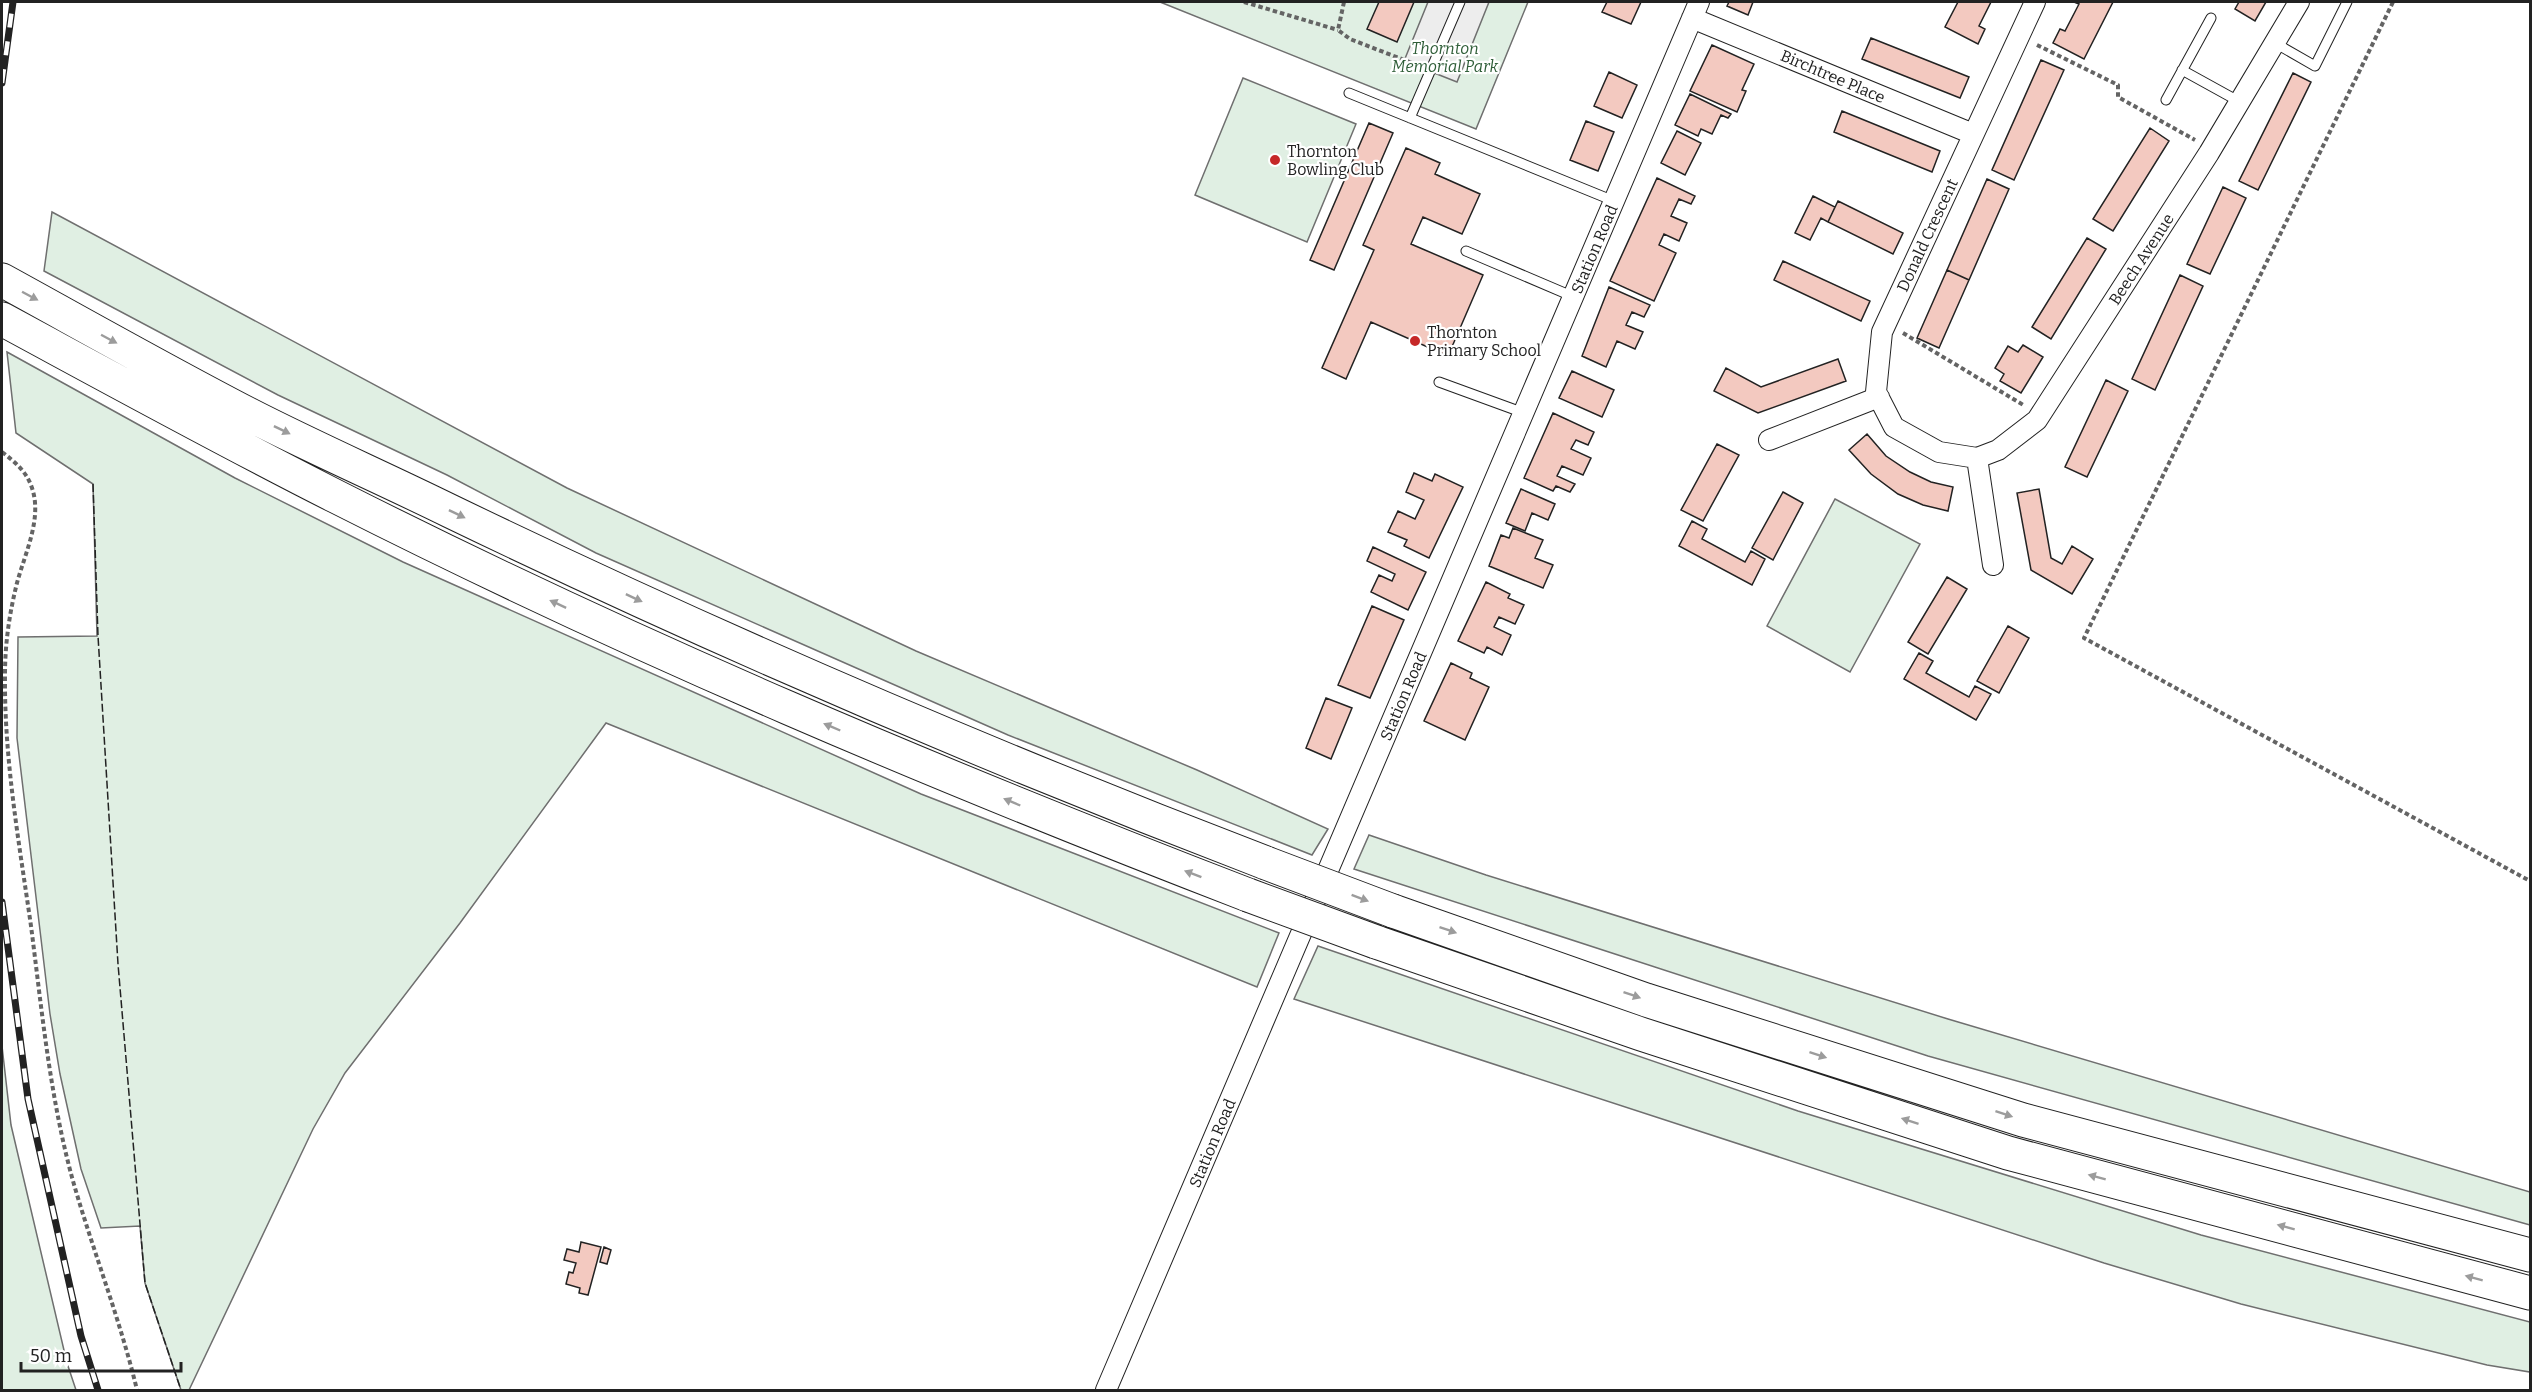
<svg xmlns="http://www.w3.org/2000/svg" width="2532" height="1392" font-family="Bitter,serif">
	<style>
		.green { fill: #e0efe3; stroke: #6f6f6f; stroke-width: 1.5 }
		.parking { fill: #ededed; stroke: #6f6f6f; stroke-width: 1.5 }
		.building { fill: #f3c9c0; stroke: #222; stroke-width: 1.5 }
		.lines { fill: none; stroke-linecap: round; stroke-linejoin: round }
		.lane-casing { stroke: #222; stroke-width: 11 }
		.street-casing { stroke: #222; stroke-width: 22 }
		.highway-casing { stroke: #222; stroke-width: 35 }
		.path { stroke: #646464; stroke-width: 4; stroke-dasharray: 4.5 3; stroke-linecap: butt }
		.lane { stroke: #fff; stroke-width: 9 }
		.street { stroke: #fff; stroke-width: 20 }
		.highway { stroke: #fff; stroke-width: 33 }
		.rail-casing { stroke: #222; stroke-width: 7 }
		.rail { stroke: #fff; stroke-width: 4.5; stroke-dasharray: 14; stroke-linecap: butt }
		.highway-bridge-casing { stroke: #222; stroke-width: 35; stroke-linecap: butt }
		.highway-bridge { stroke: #fff; stroke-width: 33 }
		.fence { stroke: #222; stroke-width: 1.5; stroke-dasharray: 8 3; stroke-linecap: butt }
		.oneway { fill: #9c9c9c }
		.poi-dot { fill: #c62828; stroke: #fff; stroke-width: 2 }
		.labels { text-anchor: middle; stroke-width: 4.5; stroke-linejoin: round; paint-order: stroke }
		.park-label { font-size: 16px; font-style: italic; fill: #2f5e38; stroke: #fff }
		.street-label { font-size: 16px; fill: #222; stroke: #fff }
		.poi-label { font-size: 16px; fill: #222; stroke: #fff; text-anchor: start }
	</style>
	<rect width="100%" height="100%" fill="#fff"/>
	<!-- green -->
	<path class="green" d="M1160,2H1528L1476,129Z
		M1243,78L1356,124L1307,242L1195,195Z
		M52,212L567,488L916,651L1197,770L1328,829L1312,855L1008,735L596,553L447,475L278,395L44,271Z
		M7,352L235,478L403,562L921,794L1279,933L1257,987L606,723L460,923L345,1073L313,1129L189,1390H181L145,1283L140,1226L101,1228L81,1169L60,1074L50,1014L17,738L18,637L97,636L93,484L16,433Z
		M1835,499L1920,544L1850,672L1767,626Z
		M1369,835L1486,875L1948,1019L2530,1192V1225L1928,1056L1354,869Z
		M1318,946L1798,1111L2201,1235L2530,1322V1372L2487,1365L2241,1304L2104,1263L1294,999Z
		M2,1046L11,1125L67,1363L76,1390H2Z"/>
	<!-- parking -->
	<path class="parking" d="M1428,2H1489L1457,82L1404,61Z"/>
	<!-- building -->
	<path class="building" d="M1379,2H1414L1397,42L1367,29Z
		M1607,2H1641L1631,24L1602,12Z
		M1729,2H1753L1748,15L1727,6Z
		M1958,2H1991L1979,26L1985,29L1978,44L1945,27Z
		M2074,2H2113L2084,59L2053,43L2060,29L2065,31L2079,4Z
		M2239,2H2266L2255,21L2235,9Z
		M1871,38L1969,77L1960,98L1862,59Z
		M1712,45L1754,64L1742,90L1746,91L1737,112L1690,91Z
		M2041,60L2064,70L2014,180L1992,170Z
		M1609,72L1637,85L1622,118L1594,106Z
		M2293,73L2311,82L2258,190L2239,181Z
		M1690,94L1731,114L1728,118L1721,115L1712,134L1701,129L1698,136L1675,125Z
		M1842,111L1940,151L1932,172L1834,132Z
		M1586,121L1614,132L1598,171L1570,160Z
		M1369,123L1393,133L1334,270L1310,260Z
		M2150,128L2169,141L2113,231L2093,219Z
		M1677,131L1701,143L1685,175L1661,163Z
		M1406,148L1440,163L1435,174L1480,194L1462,234L1423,217L1411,244L1483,275L1448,356L1371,322L1346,379L1322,368L1374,250L1363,245Z
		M1657,178L1695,196L1691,204L1679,199L1671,216L1687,223L1679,241L1664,234L1659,245L1676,253L1654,301L1610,281Z
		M1987,179L2009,189L1969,280L1947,270Z
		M2223,187L2246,198L2210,274L2187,264Z
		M1813,196L1835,207L1828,222L1821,218L1810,240L1795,233Z
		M1838,201L1903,233L1893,254L1828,222Z
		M2087,238L2106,249L2051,339L2032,327Z
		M1783,261L1870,301L1861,321L1774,280Z
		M1947,270L1969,280L1939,348L1917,338Z
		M2180,275L2203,286L2155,390L2132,379Z
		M1609,287L1650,305L1644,317L1632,312L1626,325L1643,332L1635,349L1617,341L1606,367L1582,356Z
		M2023,345L2043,357L2021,393L2000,381L2004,374L1995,368L2008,346L2018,352Z
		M1838,359L1846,381L1758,413L1714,391L1726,368L1761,387Z
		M1572,371L1614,390L1602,417L1559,398Z
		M2106,380L2128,391L2087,477L2065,467Z
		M1553,413L1594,432L1588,445L1576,440L1571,449L1591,458L1583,475L1562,466L1557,476L1575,484L1570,492L1556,486L1553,491L1524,478Z
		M1867,434L1886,456L1910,472L1931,482L1953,487L1948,511L1923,505L1898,494L1871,474L1849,450Z
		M1717,444L1739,455L1703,521L1681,510Z
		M1414,473L1432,481L1435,474L1463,487L1429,558L1404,546L1407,540L1388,532L1398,511L1415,519L1424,500L1406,492Z
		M1521,489L1555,504L1548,520L1532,513L1525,531L1506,523Z
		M2039,489L2051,558L2062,564L2072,546L2093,559L2072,594L2031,570L2017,493Z
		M1783,492L1803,503L1773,560L1752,548Z
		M1692,521L1707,529L1702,539L1745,562L1751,551L1765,559L1752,585L1679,546Z
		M1513,528L1543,540L1535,558L1553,565L1543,588L1489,566L1501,535L1509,538Z
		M1373,547L1426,572L1408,610L1371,592L1379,575L1392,581L1395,574L1367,561Z
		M1947,577L1967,589L1928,654L1908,642Z
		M1486,582L1510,594L1508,598L1524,605L1515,624L1499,617L1494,627L1511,635L1502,655L1487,647L1484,653L1458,641Z
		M1372,606L1404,620L1370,698L1338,685Z
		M2008,626L2029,638L1999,693L1977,681Z
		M1919,653L1933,661L1926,673L1969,697L1975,686L1991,694L1976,720L1904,679Z
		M1451,663L1472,673L1470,678L1489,687L1465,740L1424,721Z
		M1326,698L1352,708L1331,759L1306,748Z
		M581,1242L601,1247L588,1295L579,1293L580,1288L566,1284L569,1272L573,1273L576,1263L564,1260L567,1249L579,1252Z
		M604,1247L611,1250L607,1264L600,1262Z"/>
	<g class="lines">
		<defs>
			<path id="lane" d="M2275,43L2315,66L2347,2
				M2182,70L2240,102
				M1349,93L1614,201
				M2166,100L2211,18
				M1410,118L1460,2
				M1466,251L1574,297
				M1439,382L1524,413"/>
			<path id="street" d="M2035,2L1882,332L1876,392L1894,427L1939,452L1977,458L1998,450L2037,420L2209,153L2299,2
				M1692,18L1973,134
				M1769,440L1879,397
				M1977,458L1993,565
				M1106,1390L1699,2"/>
			<path id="highway" d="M2,280C84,325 165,371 248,414C314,448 383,478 450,511C717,640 989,757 1266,863
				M2,319C113,379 224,440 337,497C633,647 939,776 1248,895
				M1393,911L1646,1000L2023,1120L2530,1255
				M1376,942L1641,1034L2008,1153L2530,1293"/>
		</defs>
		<!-- lane casing -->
		<use href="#lane" class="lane-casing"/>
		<!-- street casing -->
		<use href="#street" class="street-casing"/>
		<!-- highway casing -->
		<use href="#highway" class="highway-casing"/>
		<!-- path -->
		<path class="path" d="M1244,2L1338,30
			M1344,2L1338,30L1350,39L1417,65
			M2393,2L2084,638L2530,881
			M2037,45L2118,85V97L2195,140
			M1903,333L2025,406
			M2,452C15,462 27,472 32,488C43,520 23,557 16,587C9,616 5,645 5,674C4,759 19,842 31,926C42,1011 50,1098 73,1181C93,1251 120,1319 137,1390"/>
		<!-- lane -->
		<use href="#lane" class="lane"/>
		<!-- street -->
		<use href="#street" class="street"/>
		<!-- highway -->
		<use href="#highway" class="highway"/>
		<defs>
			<path id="rail" d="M2,83L13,2
				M2,902L28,1099L81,1336L98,1390"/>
		</defs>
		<!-- rail casing -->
		<use href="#rail" class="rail-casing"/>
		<!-- rail -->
		<use href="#rail" class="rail"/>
		<defs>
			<path id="highway-bridge" d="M1266,863L1393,911
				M1248,895L1376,942"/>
		</defs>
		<!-- highway-bridge casing -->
		<use href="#highway-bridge" class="highway-bridge-casing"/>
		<!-- highway-bridge -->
		<use href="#highway-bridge" class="highway-bridge"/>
		<!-- fence -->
		<path class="fence" d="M93,484L98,636L118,964L145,1283L181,1390"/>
	</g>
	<!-- one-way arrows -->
	<defs><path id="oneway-solid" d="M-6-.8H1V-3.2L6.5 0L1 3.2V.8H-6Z" transform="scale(1.5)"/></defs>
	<g class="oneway">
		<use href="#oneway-solid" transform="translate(30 296) rotate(28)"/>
		<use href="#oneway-solid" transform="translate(109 339) rotate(28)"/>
		<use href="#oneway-solid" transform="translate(282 430) rotate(26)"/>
		<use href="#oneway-solid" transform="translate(457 514) rotate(26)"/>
		<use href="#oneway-solid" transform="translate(634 598) rotate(25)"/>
		<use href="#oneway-solid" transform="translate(558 604) rotate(-155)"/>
		<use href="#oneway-solid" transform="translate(832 727) rotate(-157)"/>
		<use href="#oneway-solid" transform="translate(1012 802) rotate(-157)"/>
		<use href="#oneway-solid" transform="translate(1193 874) rotate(-159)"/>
		<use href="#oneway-solid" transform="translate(1360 898) rotate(21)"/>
		<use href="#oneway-solid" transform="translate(1448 930) rotate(19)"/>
		<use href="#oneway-solid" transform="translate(1632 995) rotate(19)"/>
		<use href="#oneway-solid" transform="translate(1818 1055) rotate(18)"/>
		<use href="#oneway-solid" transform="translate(2004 1114) rotate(18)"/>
		<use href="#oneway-solid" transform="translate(1910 1121) rotate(-162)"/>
		<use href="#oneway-solid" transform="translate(2097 1177) rotate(-165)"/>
		<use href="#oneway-solid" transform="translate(2286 1227) rotate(-165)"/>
		<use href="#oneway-solid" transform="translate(2474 1278) rotate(-165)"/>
	</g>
	<!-- markers -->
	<g class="poi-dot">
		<circle cx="1275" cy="160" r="6"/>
		<circle cx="1415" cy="341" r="6"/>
	</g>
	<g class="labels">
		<!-- park labels -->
		<g class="park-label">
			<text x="1445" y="54">Thornton<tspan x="1445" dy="18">Memorial Park</tspan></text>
		</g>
		<!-- street labels -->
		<g class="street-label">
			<text transform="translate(1833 76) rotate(23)" y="6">Birchtree Place</text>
			<text transform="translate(1927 235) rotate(-65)" y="6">Donald Crescent</text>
			<text transform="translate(1594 249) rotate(-67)" y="6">Station Road</text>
			<text transform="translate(2141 259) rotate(-57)" y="6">Beech Avenue</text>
			<text transform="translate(1403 696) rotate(-67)" y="6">Station Road</text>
			<text transform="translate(1212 1143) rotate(-67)" y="6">Station Road</text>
		</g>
		<!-- poi labels -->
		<g class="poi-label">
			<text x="1287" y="157">Thornton<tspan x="1287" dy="18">Bowling Club</tspan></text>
			<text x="1427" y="338">Thornton<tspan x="1427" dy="18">Primary School</tspan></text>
		</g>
	</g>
	<!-- border -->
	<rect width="2532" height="1392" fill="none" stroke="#222222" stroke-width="6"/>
	<!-- scale -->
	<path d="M21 1362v9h160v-9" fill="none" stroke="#222222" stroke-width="3"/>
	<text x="30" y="1362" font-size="18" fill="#222222" stroke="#ffffff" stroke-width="4.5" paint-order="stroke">50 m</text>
</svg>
